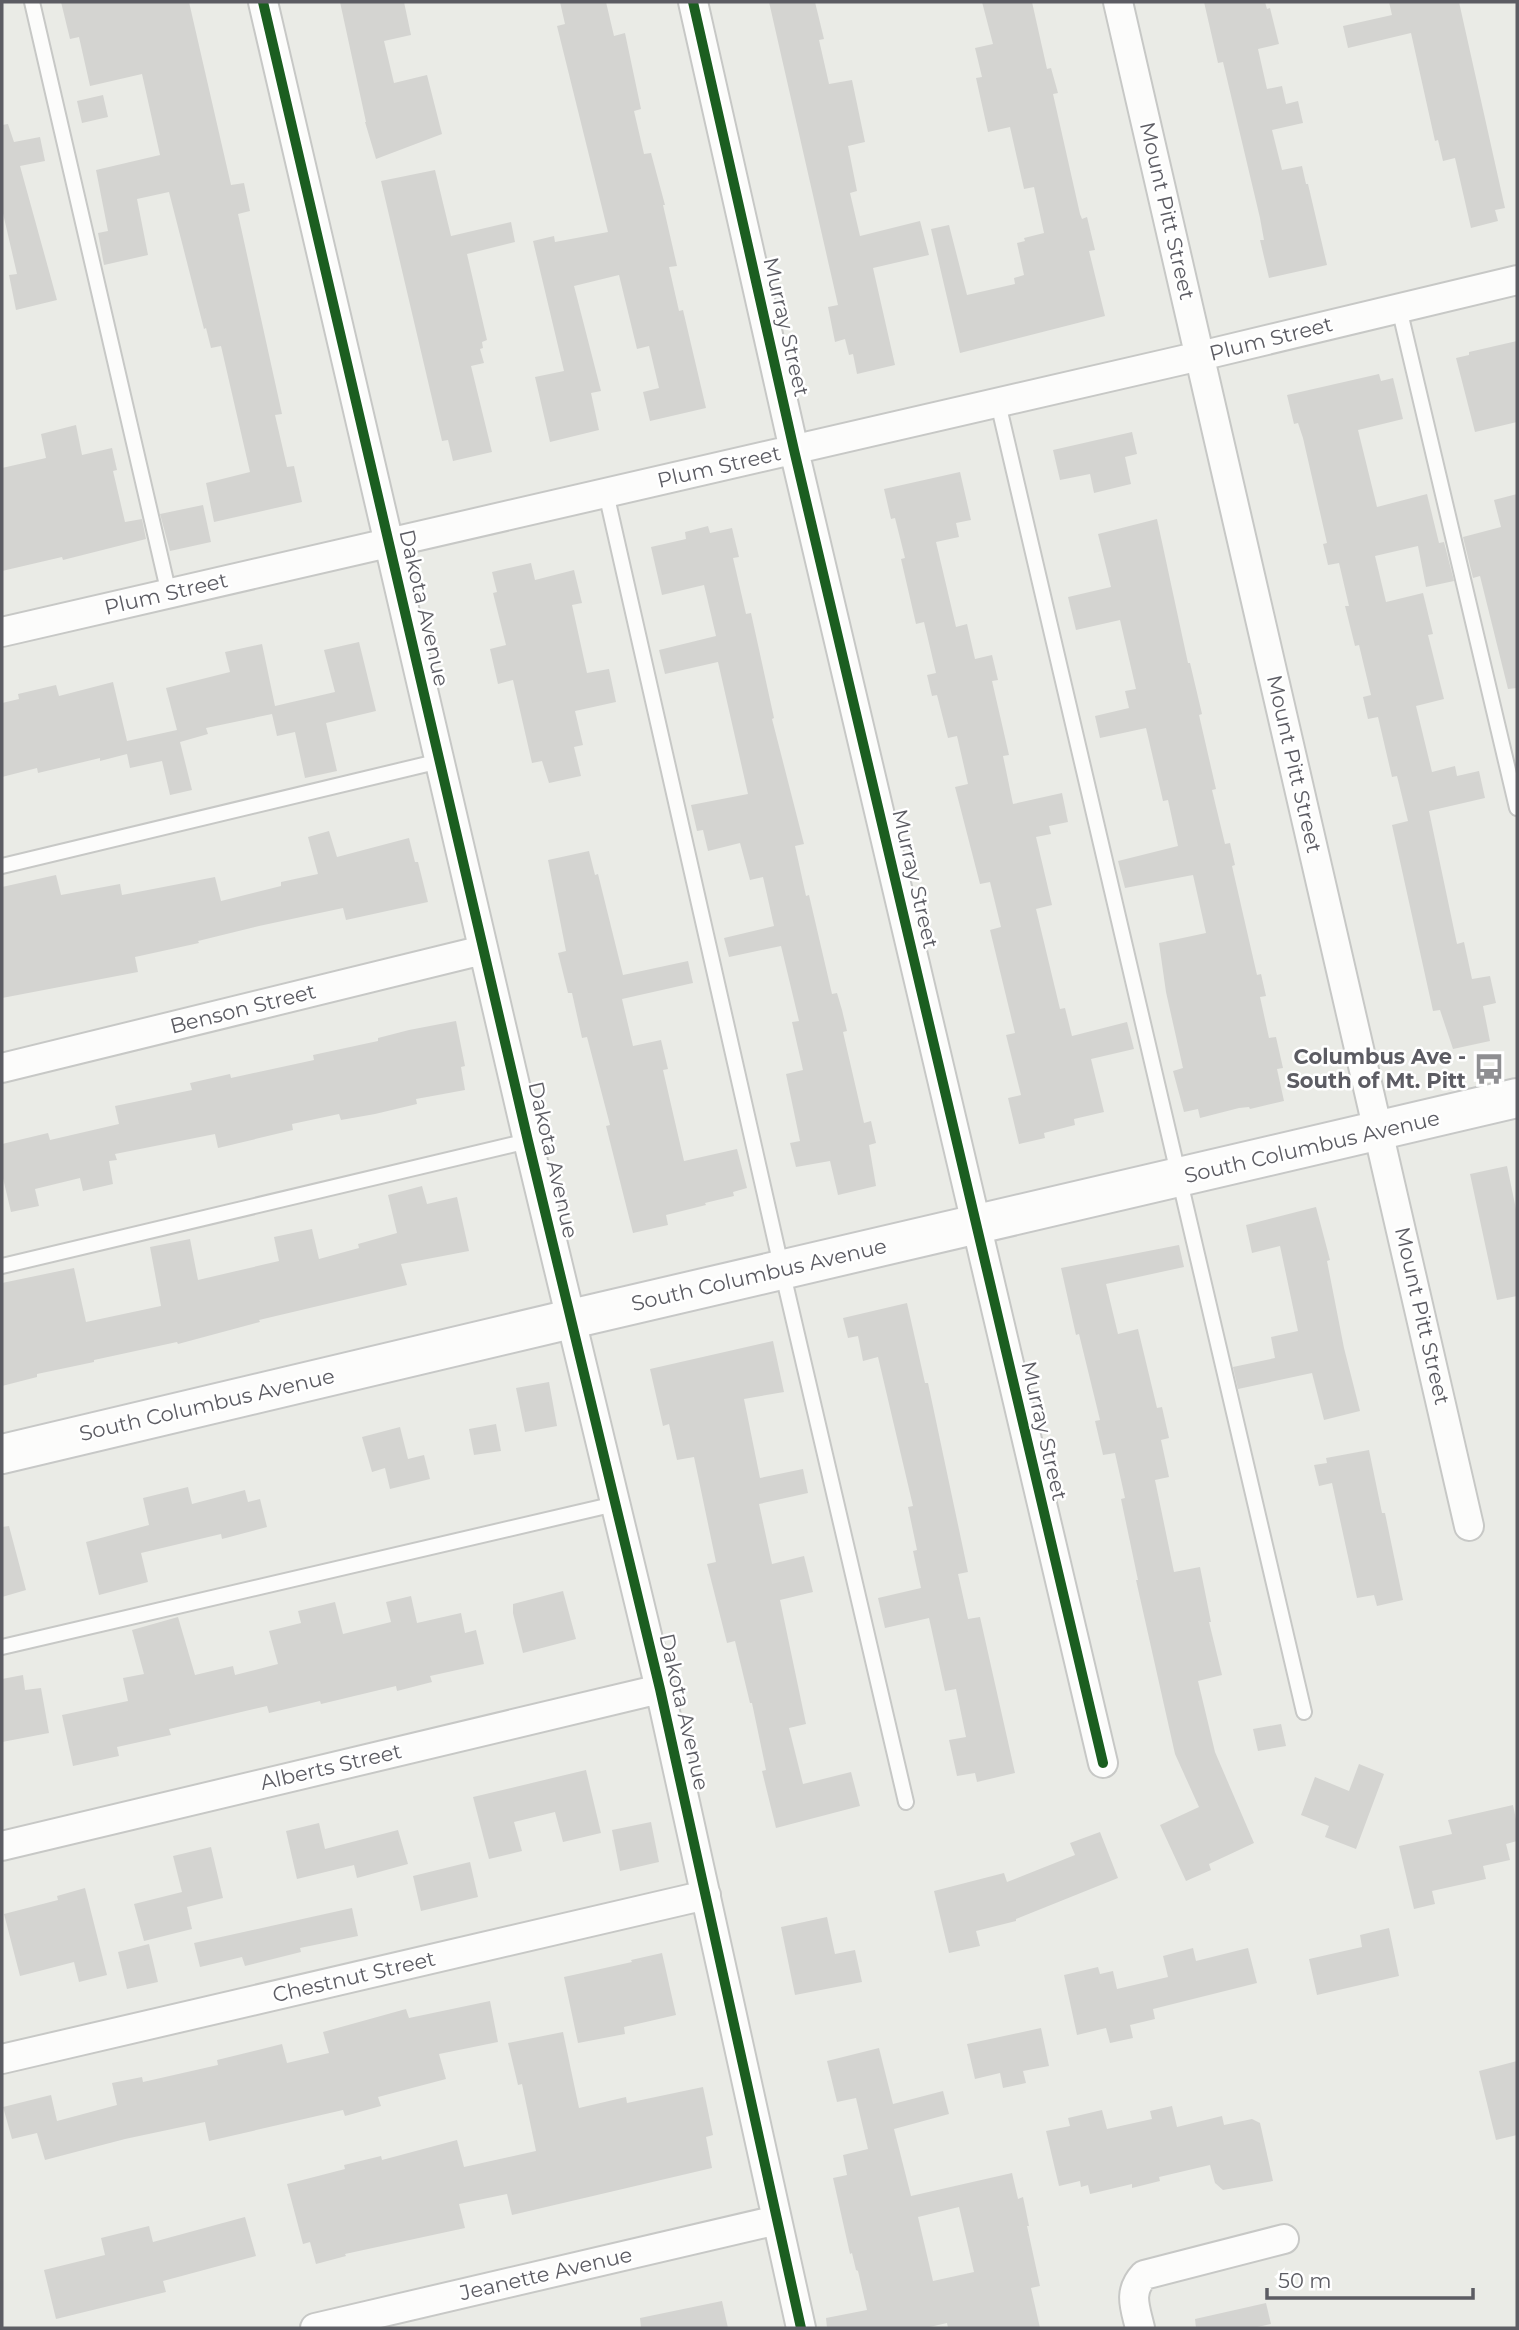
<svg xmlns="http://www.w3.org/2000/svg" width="1519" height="2330" font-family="Montserrat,sans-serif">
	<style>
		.building { fill: #d4d4d1; fill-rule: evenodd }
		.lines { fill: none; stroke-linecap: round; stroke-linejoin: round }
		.service-casing { stroke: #c7c8c6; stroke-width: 18 }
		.minor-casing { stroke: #c7c8c6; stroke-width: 32 }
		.secondary-casing { stroke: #c7c8c7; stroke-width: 42 }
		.service { stroke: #fcfcfb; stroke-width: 14 }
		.minor { stroke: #fcfcfb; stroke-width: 28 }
		.secondary { stroke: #fcfcfb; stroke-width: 38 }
		.cycleway-casing { stroke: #fff; stroke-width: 15 }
		.cycleway { stroke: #1b5e20; stroke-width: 10 }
		.labels { text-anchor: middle; stroke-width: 5; stroke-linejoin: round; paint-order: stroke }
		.street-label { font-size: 21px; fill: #5c5c63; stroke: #fff }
		.poi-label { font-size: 21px; font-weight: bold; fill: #5c5c63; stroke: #fff; text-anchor: end }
	</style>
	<rect width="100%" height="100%" fill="#eaebe6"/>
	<!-- building -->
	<path class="building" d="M61,2H189L231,185L244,183L250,211L238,214L282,414L275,415L287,467L294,466L302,502L214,522L206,483L250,472L221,346L211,348L206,328L204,329L169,192L137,199L148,255L104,265L98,233L108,231L96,170L160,155L142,74L90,86L79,37L70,39Z
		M340,2H404L411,35L384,41L394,83L427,75L442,134L376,159L365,122H366Z
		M560,2H606L614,36L625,33L641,109L634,111L644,154L651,153L665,205H663L677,266L669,267L679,311L683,310L706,408L650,421L643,392L659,388L649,346L637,349L619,275L574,286L601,391L591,393L599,430L550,442L535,377L564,371L533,241L554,236L555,242L608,232L557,26L565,24Z
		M769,2H815L824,39L819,40L829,84L852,80L865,142L848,146L857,191L850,193L860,236L920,221L929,255L873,268L895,365L857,374L853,354L849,355L845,339L835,342L828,307L838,305Z
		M982,2H1032L1047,69L1051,68L1058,93L1053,94L1080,214L1082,219L1087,217L1095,250L1089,251L1105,316L960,353L931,229L949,225L967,295L1015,284L1014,278L1024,275L1017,243L1025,241L1024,238L1044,233L1034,187L1024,189L1010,127L988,132L976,78L982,77L975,48L993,44Z
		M1204,2H1265L1267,9L1270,8L1279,44L1258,49L1267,89L1282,86L1286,104L1298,101L1303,123L1272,130L1282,170L1302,166L1306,184H1308L1327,265L1269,278L1260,240H1264L1260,218L1223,62L1218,63Z
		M1389,2H1459L1505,208L1495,210L1498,221L1471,228L1455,158L1443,161L1438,140L1435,141L1411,33L1348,48L1343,26L1392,15Z
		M103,95L108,117L82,123L77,101Z
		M8,124L14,142L40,137L45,161L20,166L57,300L16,310L9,275L17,274L2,209V125Z
		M435,170L451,236L511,222L515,242L467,254L487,340L482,342L483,348L480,349L484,363L471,366L492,452L453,461L448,440L442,441L381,181Z
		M1517,341V422L1475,432L1456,358L1469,355V352Z
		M1379,374L1381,381L1393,378L1403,419L1358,430L1377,507L1427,494L1439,543L1444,542L1454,581L1426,587L1418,546L1375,556L1386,602L1423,593L1433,634L1428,635L1444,699L1416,706L1432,772L1455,766L1457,776L1479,771L1485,798L1429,811L1457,944L1464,942L1472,979L1490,976L1496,1003L1483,1006L1490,1041L1453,1049L1440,1010L1433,1011L1392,825L1408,821L1397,776L1392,777L1378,717L1368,719L1363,697L1371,695L1359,645L1355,646L1345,606H1349L1339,563L1328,565L1323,544L1327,543L1303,438L1298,423L1294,424L1287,395Z
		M76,425L82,455L112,448L117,470L113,471L125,522L142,519L146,539L63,560L62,557L2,571V468L46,458L41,434Z
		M1132,432L1137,454L1125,457L1131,484L1094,493L1090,474L1060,480L1053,450Z
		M960,472L971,520L956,523L959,537L936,542L956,627L967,624L975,659L992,655L998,680L992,681L1009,755L1003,756L1013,804L1062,793L1068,822L1049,826L1051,834L1036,837L1052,905L1036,909L1060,1009L1065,1008L1072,1036L1127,1022L1134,1049L1091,1059L1104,1112L1074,1119L1075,1125L1044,1133L1045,1138L1019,1144L1008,1098L1021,1095L1006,1035L1015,1033L990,930L1001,927L990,882L980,884L955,787L968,784L957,736L948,738L937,695L932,696L927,675L936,673L924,622L916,624L901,559L905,558L895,518L891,519L884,489Z
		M1517,494V688L1508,689L1480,576L1473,578L1463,537L1501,527L1494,500Z
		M203,505L211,542L170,551L160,514Z
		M1157,519L1188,663H1190L1202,714L1199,715L1216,789L1212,790L1225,844L1230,843L1235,865L1232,866L1257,975L1261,974L1266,996L1260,997L1269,1038L1276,1037L1283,1068L1277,1069L1284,1101L1250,1109L1249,1107L1239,1108L1200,1118L1198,1109L1184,1112L1173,1071L1183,1068L1166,992L1159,943L1206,933L1193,875L1125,888L1118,861L1178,846L1168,800L1163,801L1146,728L1100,738L1095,716L1129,708L1125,691L1136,689L1120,620L1076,630L1068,597L1111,587L1098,534Z
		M708,526L710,533L732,528L739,557L733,558L746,614L751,613L774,718L772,719L804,844L795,846L806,896L809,895L832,994L837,993L842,1010L847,1031L843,1032L864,1123L871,1121L876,1143L869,1145L876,1186L838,1195L830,1161L796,1167L790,1143L800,1141L786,1074L803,1070L792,1022L799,1021L781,946L729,957L724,938L774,926L763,877L750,880L740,843L708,851L703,830L697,831L691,805L748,794L718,662L665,674L659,650L716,636L704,585L662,595L651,547L686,539L685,532Z
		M531,563L535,580L574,570L582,603L572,605L587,673L609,669L616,702L575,711L583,745L574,747L581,776L549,783L542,761L532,763L513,680L498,684L490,649L506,645L493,593L497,592L492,572Z
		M359,642L376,711L326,723L337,771L305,778L295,732L277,736L272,714L206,728L208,734L180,742L192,790L170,795L162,761L130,768L127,754L100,761V758L38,773L37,768L2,777V703L19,699L18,694L56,685L59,696L113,682L127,741L177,730L166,688L230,672L225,652L262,644L275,706L335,692L324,650Z
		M329,831L337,857L409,838L415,862H418L428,902L346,920L343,908L259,926L198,941L199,943L135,957L138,972L2,998V887L56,875L61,895L120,884L122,895L215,877L221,901L281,886V882L318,874L308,837Z
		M589,851L595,875L598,874L623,975L688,961L693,983L622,999L633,1046L661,1040L668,1069L663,1070L684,1161L737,1149L747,1188L733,1192L734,1196L705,1203L706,1205L666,1215L668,1225L633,1233L606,1126L610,1125L587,1037L582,1038L572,993H568L558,953L566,951L548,860Z
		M456,1021L465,1066L461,1067L465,1090L416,1099L417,1104L375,1114L341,1120L339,1114L292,1124L293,1130L218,1148L215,1134L115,1154L117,1160L109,1161L113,1184L83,1191L80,1178L35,1189L39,1206L11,1212L2,1174V1144L48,1133L50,1140L119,1124L115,1106L192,1090L190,1083L230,1074L231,1078L314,1060L313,1055L378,1041V1038L409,1030Z
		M1507,1166L1517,1214V1296L1497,1300L1470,1174Z
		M422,1186L427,1204L457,1197L469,1251L401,1264L407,1285L259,1320L260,1322L178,1344L177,1342L94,1360V1362L37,1374V1377L2,1386V1283L74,1268L86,1322L161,1306L150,1247L190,1239L198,1280L279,1261L274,1237L312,1229L319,1259L359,1248L358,1244L397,1233L388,1195Z
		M1316,1207L1330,1260L1327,1261L1344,1348L1360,1411L1324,1420L1312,1373L1238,1389L1233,1367L1275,1358L1271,1337L1298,1331L1280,1246L1252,1253L1246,1225Z
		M1179,1245L1184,1267L1106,1284L1118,1334L1138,1329L1157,1408L1162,1407L1169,1438L1161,1440L1169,1477L1155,1480L1174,1572L1200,1567L1211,1622H1209L1222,1675L1198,1681L1215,1752L1254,1843L1209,1864L1211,1870L1186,1881L1160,1825L1199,1807L1175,1754L1136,1580H1138L1121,1499L1125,1498L1115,1453L1103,1455L1095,1421L1100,1420L1079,1334L1076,1335L1061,1268Z
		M907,1303L925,1383H928L968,1572L958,1574L968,1619L980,1617L1015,1773L977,1782L975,1773L957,1776L949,1740L966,1737L956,1689L945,1691L929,1618L885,1628L878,1598L921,1588L913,1551L917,1550L908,1507L913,1506L878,1357L863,1361L858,1336L848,1338L843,1318Z
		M773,1341L784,1392L744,1399L760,1478L803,1469L808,1493L759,1504L772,1564L804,1556L813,1592L780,1600L806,1724L789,1728L803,1784L851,1772L860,1806L776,1828L762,1771L766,1770L752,1703H750L735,1641L727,1643L707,1564L716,1562L694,1457L677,1460L669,1424L663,1426L650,1369Z
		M549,1382L557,1426L525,1432L516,1388Z
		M496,1424L501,1451L474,1455L469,1429Z
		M400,1427L408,1459L424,1455L430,1479L390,1489L385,1468L372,1472L362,1437Z
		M1369,1450L1382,1513H1385L1403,1600L1377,1606L1374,1595L1357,1598L1332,1483L1319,1486L1314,1465L1327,1463L1326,1458Z
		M188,1487L192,1504L245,1490L248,1502L260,1499L267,1527L222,1539L221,1534L141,1553L148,1582L99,1595L86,1542L149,1525L143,1498Z
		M9,1526L26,1590L2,1597V1527Z
		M563,1591L576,1639L523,1653L513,1613V1604Z
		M411,1596L417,1623L461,1613L465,1633L476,1630L484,1664L430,1676L432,1682L397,1691L396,1686L321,1704L320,1701L269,1713L267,1706L169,1729L171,1735L117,1747L119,1756L73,1766L62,1715L128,1701L123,1678L144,1674L132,1630L178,1617L195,1675L233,1666L235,1675L278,1664L269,1631L301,1623L298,1611L335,1602L343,1634L391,1622L386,1602Z
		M23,1675L25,1690L41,1688L49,1733L2,1742V1679Z
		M1281,1724L1286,1746L1258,1751L1253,1729Z
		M1359,1764L1384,1774L1356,1849L1325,1837L1329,1826L1301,1815L1315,1777L1349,1791Z
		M586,1770L601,1833L563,1842L555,1812L514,1822L522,1851L489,1859L473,1797Z
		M1513,1805L1517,1824V1841L1506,1844L1510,1860L1483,1866L1486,1879L1432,1891L1435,1904L1414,1909L1399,1846L1452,1834L1448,1820Z
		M651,1822L659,1862L620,1871L612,1830Z
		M319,1823L325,1849L398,1830L408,1864L357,1878L354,1865L297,1879L286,1831Z
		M1100,1832L1118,1878L1016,1919V1921L976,1931L980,1946L949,1953L934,1891L1004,1873L1007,1882L1075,1855L1070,1843Z
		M211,1847L223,1898L187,1907L192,1929L144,1941L134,1904L182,1892L173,1856Z
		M470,1862L478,1897L421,1911L413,1876Z
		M85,1888L107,1975L79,1982L74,1962L20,1976L4,1914L58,1900L57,1896Z
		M352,1908L358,1936L300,1948L301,1952L245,1966L242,1957L200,1967L194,1943Z
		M827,1917L835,1954L855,1950L862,1982L795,1995L781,1927Z
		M1389,1928L1399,1976L1317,1995L1309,1959L1362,1947L1360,1935Z
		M149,1944L158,1982L127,1989L118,1952Z
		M1193,1948L1196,1961L1248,1948L1257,1983L1153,2009L1155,2019L1130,2025L1133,2038L1110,2043L1106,2028L1077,2035L1064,1975L1098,1967L1100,1974L1113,1971L1117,1989L1168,1977L1163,1956Z
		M662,1953L676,2015L624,2027L625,2034L578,2043L564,1977L632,1962L631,1960Z
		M490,2001L498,2042L439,2054L446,2079L378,2097L381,2106L345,2116L343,2110L209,2141L205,2122L125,2139L45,2160L37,2133L12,2139L3,2107L51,2095L57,2121L117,2105L112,2083L142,2077L143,2082L218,2065L217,2060L282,2044L287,2063L329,2053L323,2032L406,2009L409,2018Z
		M1041,2028L1049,2066L1023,2071L1026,2083L1003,2088L1000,2073L975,2079L967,2044Z
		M563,2032L579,2108L626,2097L627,2103L703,2087L713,2135L706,2137L712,2168L512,2215L507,2194L459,2204L465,2228L345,2254L346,2256L316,2264L310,2242L303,2244L287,2184L345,2169L344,2165L381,2156L382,2160L457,2140L464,2167L536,2151L522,2084L518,2085L508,2043Z
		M879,2048L893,2104L943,2091L949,2114L894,2129L911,2196L1012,2173L1018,2199L1023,2197L1029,2226H1027L1040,2286L1031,2288L1040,2328H948L947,2323L925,2328H827L826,2318L867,2310L858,2271L856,2270L852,2253L850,2254L833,2178L847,2175L843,2155L868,2149L856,2098L837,2102L827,2061ZM959,2207L974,2272L933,2281L918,2217Z
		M1517,2061V2135L1496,2140L1479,2071Z
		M1172,2106L1177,2127L1222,2116L1224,2125L1252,2119L1260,2123L1273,2181L1223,2190L1215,2183L1210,2165L1159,2177L1160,2181L1132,2188V2184L1090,2194L1088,2185L1081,2187L1080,2181L1059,2186L1046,2131L1070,2126L1068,2118L1102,2110L1107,2129L1152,2119L1150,2111Z
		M245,2217L256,2256L163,2281L166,2292L56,2319L44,2270L105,2255L101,2238L149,2226L153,2242Z
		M722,2301L728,2328H641L640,2318Z
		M1266,2303L1271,2324L1253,2328H1196L1195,2319Z"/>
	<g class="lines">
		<defs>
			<path id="service" d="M32,2L169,594
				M1399,308L1517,808
				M998,403L1304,1712
				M606,493L782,1270L906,1802
				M2,866L440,761
				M2,1266L528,1141
				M2,1647L615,1504"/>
			<path id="minor" d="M263,2L528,1141L660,1689L801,2328
				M693,2L794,450L1103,1763
				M1118,2L1469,1526
				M2,632L1200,356L1517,280
				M2,1068L483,950
				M2,1846L660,1689
				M2,2059L706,1895
				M315,2328L777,2220
				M1140,2328C1135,2307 1128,2292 1144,2275L1284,2239"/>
			<path id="secondary" d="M2,1454L571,1319L1517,1098"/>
		</defs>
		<!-- service casing -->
		<use href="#service" class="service-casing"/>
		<!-- minor casing -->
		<use href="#minor" class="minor-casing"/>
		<!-- secondary casing -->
		<use href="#secondary" class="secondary-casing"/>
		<!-- service -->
		<use href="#service" class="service"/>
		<!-- minor -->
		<use href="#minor" class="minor"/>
		<!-- secondary -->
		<use href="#secondary" class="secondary"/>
		<defs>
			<path id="cycleway" d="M263,2L528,1141L660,1689L801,2328
				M693,2L794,450L1103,1763"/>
		</defs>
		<!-- cycleway casing -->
		<use href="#cycleway" class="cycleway-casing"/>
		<!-- cycleway -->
		<use href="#cycleway" class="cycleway"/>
	</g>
	<!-- icons -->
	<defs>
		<symbol id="bus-bare" viewBox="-9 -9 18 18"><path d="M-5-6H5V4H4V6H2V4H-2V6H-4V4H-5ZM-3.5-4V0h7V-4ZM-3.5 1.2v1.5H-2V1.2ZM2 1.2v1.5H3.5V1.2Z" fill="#8e8e91" stroke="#fff" stroke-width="2.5" paint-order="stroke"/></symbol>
	</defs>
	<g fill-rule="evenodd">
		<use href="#bus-bare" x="1467" y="1047" width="44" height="44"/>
	</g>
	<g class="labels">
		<!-- street labels -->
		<g class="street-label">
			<text transform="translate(1167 211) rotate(77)" y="7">Mount Pitt Street</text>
			<text transform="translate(786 327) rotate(77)" y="7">Murray Street</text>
			<text transform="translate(1271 339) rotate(-14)" y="7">Plum Street</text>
			<text transform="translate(719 467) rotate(-13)" y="7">Plum Street</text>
			<text transform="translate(166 594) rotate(-13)" y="7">Plum Street</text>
			<text transform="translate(424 608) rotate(77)" y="7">Dakota Avenue</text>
			<text transform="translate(1294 764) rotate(77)" y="7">Mount Pitt Street</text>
			<text transform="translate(915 879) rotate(77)" y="7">Murray Street</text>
			<text transform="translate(243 1009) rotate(-14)" y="7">Benson Street</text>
			<text transform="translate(1312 1147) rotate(-13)" y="7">South Columbus Avenue</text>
			<text transform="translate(553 1160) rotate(77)" y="7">Dakota Avenue</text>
			<text transform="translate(759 1275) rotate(-13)" y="7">South Columbus Avenue</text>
			<text transform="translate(1422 1316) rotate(77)" y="7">Mount Pitt Street</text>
			<text transform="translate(207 1405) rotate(-13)" y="7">South Columbus Avenue</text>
			<text transform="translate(1044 1431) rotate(77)" y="7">Murray Street</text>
			<text transform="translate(684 1712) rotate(77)" y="7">Dakota Avenue</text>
			<text transform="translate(331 1767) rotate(-13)" y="7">Alberts Street</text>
			<text transform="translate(354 1977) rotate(-13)" y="7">Chestnut Street</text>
			<text transform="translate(546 2274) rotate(-13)" y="7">Jeanette Avenue</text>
		</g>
		<!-- poi labels -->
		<g class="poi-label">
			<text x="1466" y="1064">Columbus Ave -<tspan x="1466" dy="24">South of Mt. Pitt</tspan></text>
		</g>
	</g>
	<!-- border -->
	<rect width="1519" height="2330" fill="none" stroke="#5c5c63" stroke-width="7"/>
	<!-- scale -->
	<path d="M1267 2288v10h206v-10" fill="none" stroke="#5c5c63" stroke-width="3.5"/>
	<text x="1278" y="2288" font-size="21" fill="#5c5c63" stroke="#ffffff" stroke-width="5" paint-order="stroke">50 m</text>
</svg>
